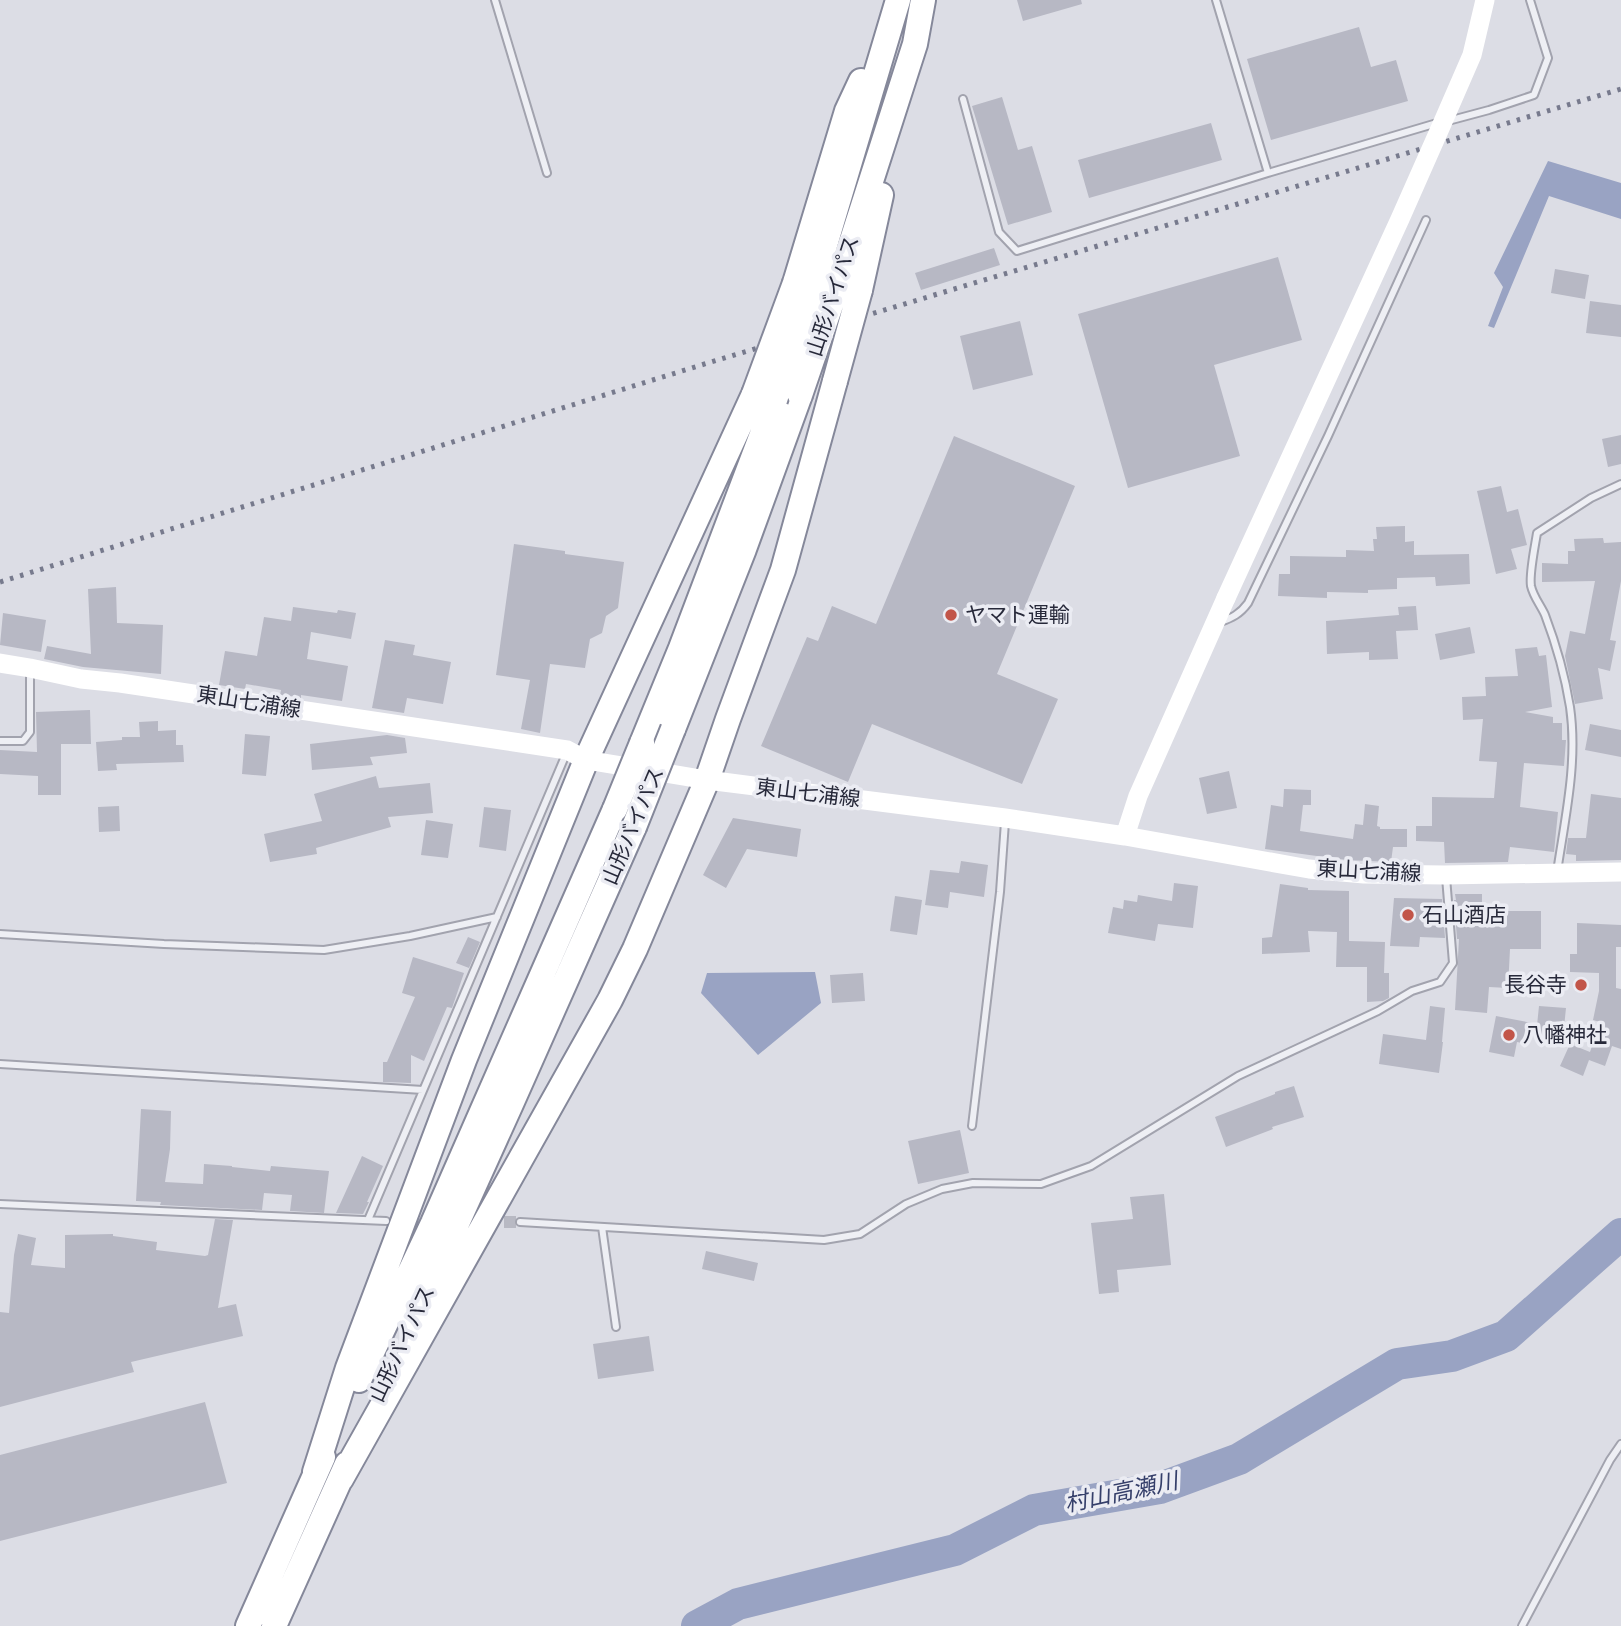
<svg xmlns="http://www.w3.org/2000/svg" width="1621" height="1626" font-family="'DM Sans','Noto Sans JP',sans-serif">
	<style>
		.water { fill: #99a3c3 }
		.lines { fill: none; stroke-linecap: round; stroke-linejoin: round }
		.river { stroke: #99a3c3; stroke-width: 32 }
		.building { fill: #b7b8c4 }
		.street-tunnel { stroke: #b8b9c3; stroke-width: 12; stroke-dasharray: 12 6; stroke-linecap: butt }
		.lane-casing { stroke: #a2a3ae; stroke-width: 10 }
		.highway-casing { stroke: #85889a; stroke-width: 28 }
		.lane { stroke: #eeeff4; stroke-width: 6 }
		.secondary { stroke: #fff; stroke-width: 19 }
		.highway { stroke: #fff; stroke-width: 24 }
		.rail { stroke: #777a8d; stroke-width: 5; stroke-dasharray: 3.5 7; stroke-linecap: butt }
		.highway-bridge-casing { stroke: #85889a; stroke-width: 28; stroke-linecap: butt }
		.secondary-bridge { stroke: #fff; stroke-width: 19 }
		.highway-bridge { stroke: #fff; stroke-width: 24 }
		.poi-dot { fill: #c25549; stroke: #ebecf3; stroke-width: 2.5 }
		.labels { text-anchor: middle; stroke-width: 7; stroke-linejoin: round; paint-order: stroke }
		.street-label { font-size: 21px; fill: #27293a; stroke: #ebecf3 }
		.poi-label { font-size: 21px; fill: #27293a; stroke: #ebecf3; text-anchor: start }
		.water-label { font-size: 23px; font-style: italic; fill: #353f6a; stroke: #ebecf3 }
	</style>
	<rect width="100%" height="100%" fill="#dcdde5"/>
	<!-- water -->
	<path class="water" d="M1548,161L1621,183V219L1549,196L1494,328L1488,326L1503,287L1494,273Z
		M815,972L821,1003L758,1055L701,993L707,973Z"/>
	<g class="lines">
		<!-- river -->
		<path class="river" d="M697,1626L738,1604L955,1550L1034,1510L1160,1488L1239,1459L1397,1364L1452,1356L1506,1336L1621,1234"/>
	</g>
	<!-- building -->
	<path class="building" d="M1017,0H1081L1082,4L1023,21Z
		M1359,27L1371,67L1396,60L1408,101L1271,140L1247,59Z
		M1002,97L1018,150L1032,146L1052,212L1008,225L972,106Z
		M1211,123L1222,160L1089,198L1078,160Z
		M994,248L1000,265L921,290L915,273Z
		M1278,257L1302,340L1214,365L1240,456L1128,488L1078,314Z
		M1555,269L1589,275L1585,299L1551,293Z
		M1590,301L1621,305V337L1586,333Z
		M1020,321L1033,375L973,390L960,336Z
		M1621,435V464L1608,467L1602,439Z
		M954,436L1075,486L997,674L1058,699L1022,784L872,724L848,782L761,746L807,637L818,641L832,606L876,624Z
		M1501,486L1507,512L1518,509L1527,545L1511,549L1517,569L1496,574L1477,491Z
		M1405,526V542L1414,541V555L1469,554L1470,584L1436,586L1435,577L1397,578V589L1368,590V593L1327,592V598L1278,596L1279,574H1290V556L1346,557V550L1374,551L1373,539H1377L1376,527Z
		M1603,538L1604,543L1621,542V581L1610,640L1616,641L1610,671L1598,668L1603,699L1575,704L1565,656L1570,631L1585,634L1595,581L1542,582V563L1568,564V551H1575L1574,539Z
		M514,544L565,551V554L624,562L618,608L606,616L602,633L590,639L585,668L550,664L540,733L521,729L530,680L496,675Z
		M116,587L117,623L163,625L161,674L83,667L44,659L47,646L91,654L88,589Z
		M1416,606L1418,630L1396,631L1398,659L1369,660V652L1327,654L1326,621L1399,615L1398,607Z
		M293,607L337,613L338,610L356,613L351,639L311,632L307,659L348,666L342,701L301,695V698L280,695L281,690L246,684L245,689L219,685L225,651L257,656L264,617L291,621Z
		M3,613L46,620L41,652L0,645Z
		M1470,627L1475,653L1440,660L1435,634Z
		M385,640L415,645L413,655L451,662L443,704L407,698L404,713L372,708Z
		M1537,647L1539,656L1546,655L1552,707L1525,712L1553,717V723H1562V740H1566L1564,766L1524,763L1520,807L1558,812L1554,852L1510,847L1508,862L1445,863L1444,842L1416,841V826H1432V797L1494,798L1497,762L1479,761L1483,719L1463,720L1462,697L1486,696L1485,677L1518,676L1515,649Z
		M90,710L91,744H61V795H38V776L0,774V750L37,752L36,712Z
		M158,721V731L176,730V745H183L184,762L116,764L117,770L98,771L96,742L122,740V737H140L139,722Z
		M1590,724L1621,730V757L1585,750Z
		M245,734L270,736L266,776L242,774Z
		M387,735L405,738L407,753L370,757L373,765L312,770L310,744Z
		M1229,771L1237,808L1207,814L1199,778Z
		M376,776L379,788L430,783L433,813L388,817L391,827L316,848L317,854L270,862L264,834L322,821L314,794Z
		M1284,789L1311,790V805H1303L1300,831L1353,839L1355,824L1363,825L1365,804L1379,806L1377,826L1380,827V829H1407V847H1393L1391,862L1347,860L1265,849L1271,805L1283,807Z
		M1591,794L1621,798V860L1576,861V855L1566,854L1568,838H1586Z
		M119,806L120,831L99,832L98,807Z
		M484,807L511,810L506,851L479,847Z
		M733,818L801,829L797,857L747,849L726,888L703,875Z
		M426,820L453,824L448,858L421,855Z
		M961,861L988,865L984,897L950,892L948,908L925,905L930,870L959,873Z
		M1174,883L1198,886L1193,928L1158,924L1155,941L1108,933L1113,907L1123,909L1124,900L1137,902L1138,895L1172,901Z
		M1280,884L1308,888V890L1349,891V941L1385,942L1384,973H1389V998L1383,1001L1367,1002V967H1336L1337,932L1308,931L1310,952L1262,954V938L1272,937Z
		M1455,894H1482V911H1541V949H1510L1508,988L1489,987L1487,1013L1455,1010L1459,939H1457L1454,900H1456Z
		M895,896L922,900L917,935L890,931Z
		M1394,898L1442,899L1445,938L1420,937L1419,947L1390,946Z
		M1577,923L1621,925V947H1616V988L1621,989V1049L1612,1046L1605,1066L1589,1060L1583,1076L1560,1066L1570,1044L1590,1052L1600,1022L1593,1020L1599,991V973L1570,972V954H1577Z
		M468,937L480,942L469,968L456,963Z
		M413,957L464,973L452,1008L447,1007L424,1061L411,1055V1083L383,1082V1062H387L415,997L402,993Z
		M863,973L865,1001L832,1003L830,975Z
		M1430,1006L1445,1008L1442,1042H1443L1439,1073L1379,1064L1383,1034L1426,1040Z
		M1539,1006L1566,1008L1563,1037L1536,1035Z
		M1496,1016L1532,1023L1528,1044L1517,1042L1514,1057L1489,1052Z
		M1294,1086L1304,1117L1272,1127L1273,1129L1226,1147L1215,1117L1275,1094V1092Z
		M141,1109L171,1111L170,1149L165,1182L203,1184L204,1164L232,1166V1167L270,1171L271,1166L329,1171L324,1213L290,1211L292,1195L264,1193L262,1210L160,1205L161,1202L136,1201Z
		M960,1130L969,1173L918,1184L908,1141Z
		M362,1156L383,1166L367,1202H369L363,1214L336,1213Z
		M1164,1194L1171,1265L1117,1270L1119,1292L1099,1294L1091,1223L1133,1219L1130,1197Z
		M215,1219L233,1220L218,1308L236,1304L243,1336L131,1362L134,1372L0,1407V1312L9,1313L14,1255L18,1234L36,1238L31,1265L65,1268V1235L113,1234V1236L157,1242L156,1250L205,1256L208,1255Z
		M706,1251L758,1263L754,1281L702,1269Z
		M649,1336L654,1371L598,1379L593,1344Z
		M205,1402L227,1483L0,1541V1455Z"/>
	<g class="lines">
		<!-- street-tunnel -->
		<path class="street-tunnel" d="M486,1222H520"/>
		<defs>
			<path id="lane" d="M495,0L547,173
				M1216,0L1268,173
				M963,99L999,232L1017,251L1268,173L1437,123
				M1448,121L1489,110L1534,95L1548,58L1530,0
				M1220,622C1232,618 1240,614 1248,603L1328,436L1426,220
				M0,741H23L30,732V671
				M1557,872C1565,818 1578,762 1570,707C1565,676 1556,644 1545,615C1541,606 1533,596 1531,586C1529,574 1535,546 1537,533L1591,498L1621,484
				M0,934L164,944L324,950L410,936L497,917
				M0,1064L423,1090
				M972,1126L1000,892L1005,822
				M0,1204L386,1221
				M368,1220L566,754
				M520,1222L824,1240L860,1234L906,1204L942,1189L973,1183L1041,1184L1091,1166L1238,1076L1378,1011L1412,991L1440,982L1453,963L1446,877
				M602,1227L616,1327
				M1522,1626L1610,1460L1621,1444"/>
			<path id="highway" d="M814,282L898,0
				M795,283L847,111L861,81
				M837,287L915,44L923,0
				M860,290L881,195
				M673,729L744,549L800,395
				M642,743L681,648L775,400
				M412,1323L511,1104L634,827
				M359,1380L433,1223L615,809
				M315,1472L348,1368L464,1060L586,760L754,394
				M341,1479L610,1000L635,949L707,780L728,719L783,570L835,381
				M248,1626L323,1457
				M274,1626L347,1464"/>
		</defs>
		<!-- lane casing -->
		<use href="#lane" class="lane-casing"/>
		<!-- highway casing -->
		<use href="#highway" class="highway-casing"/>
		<!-- lane -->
		<use href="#lane" class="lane"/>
		<!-- secondary -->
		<path class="secondary" d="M0,663L30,668L81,679L120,683L567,750L586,760L707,780L1005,818L1125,836L1309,869L1364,874L1445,875L1621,872
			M1125,836L1138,796L1226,598"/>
		<!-- highway -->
		<use href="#highway" class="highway"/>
		<!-- rail -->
		<path class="rail" d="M0,582L711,362L1621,89"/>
		<defs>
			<path id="highway-bridge" d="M835,381L860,290
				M754,394L795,283
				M800,395L837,287
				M775,400L814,282
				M615,809L642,743
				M634,827L673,729"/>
		</defs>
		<!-- highway-bridge casing -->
		<use href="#highway-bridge" class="highway-bridge-casing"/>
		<!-- secondary-bridge -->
		<path class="secondary-bridge" d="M1226,598L1400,219L1442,124L1472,55L1485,0"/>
		<!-- highway-bridge -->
		<use href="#highway-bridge" class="highway-bridge"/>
	</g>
	<!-- markers -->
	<g class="poi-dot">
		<circle cx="951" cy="615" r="7"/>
		<circle cx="1408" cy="915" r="7"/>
		<circle cx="1581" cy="985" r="7"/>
		<circle cx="1509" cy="1035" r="7"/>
	</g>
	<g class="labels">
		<!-- street labels -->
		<g class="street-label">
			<text transform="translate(833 296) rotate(-72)" y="7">山形バイパス</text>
			<text transform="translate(249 702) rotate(9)" y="7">東山七浦線</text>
			<text transform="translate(808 793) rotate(7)" y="7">東山七浦線</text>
			<text transform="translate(633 826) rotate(-67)" y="7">山形バイパス</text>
			<text transform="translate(1369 871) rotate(3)" y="7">東山七浦線</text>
			<text transform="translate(402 1344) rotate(-65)" y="7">山形バイパス</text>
		</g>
		<!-- poi labels -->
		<g class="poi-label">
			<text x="965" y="622">ヤマト運輸</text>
			<text x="1422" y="922">石山酒店</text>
			<text x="1567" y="992" text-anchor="end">長谷寺</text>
			<text x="1523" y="1042">八幡神社</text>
		</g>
		<!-- water labels -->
		<g class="water-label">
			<text transform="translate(1121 1492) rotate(-12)" y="8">村山高瀬川</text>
		</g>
	</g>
</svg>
